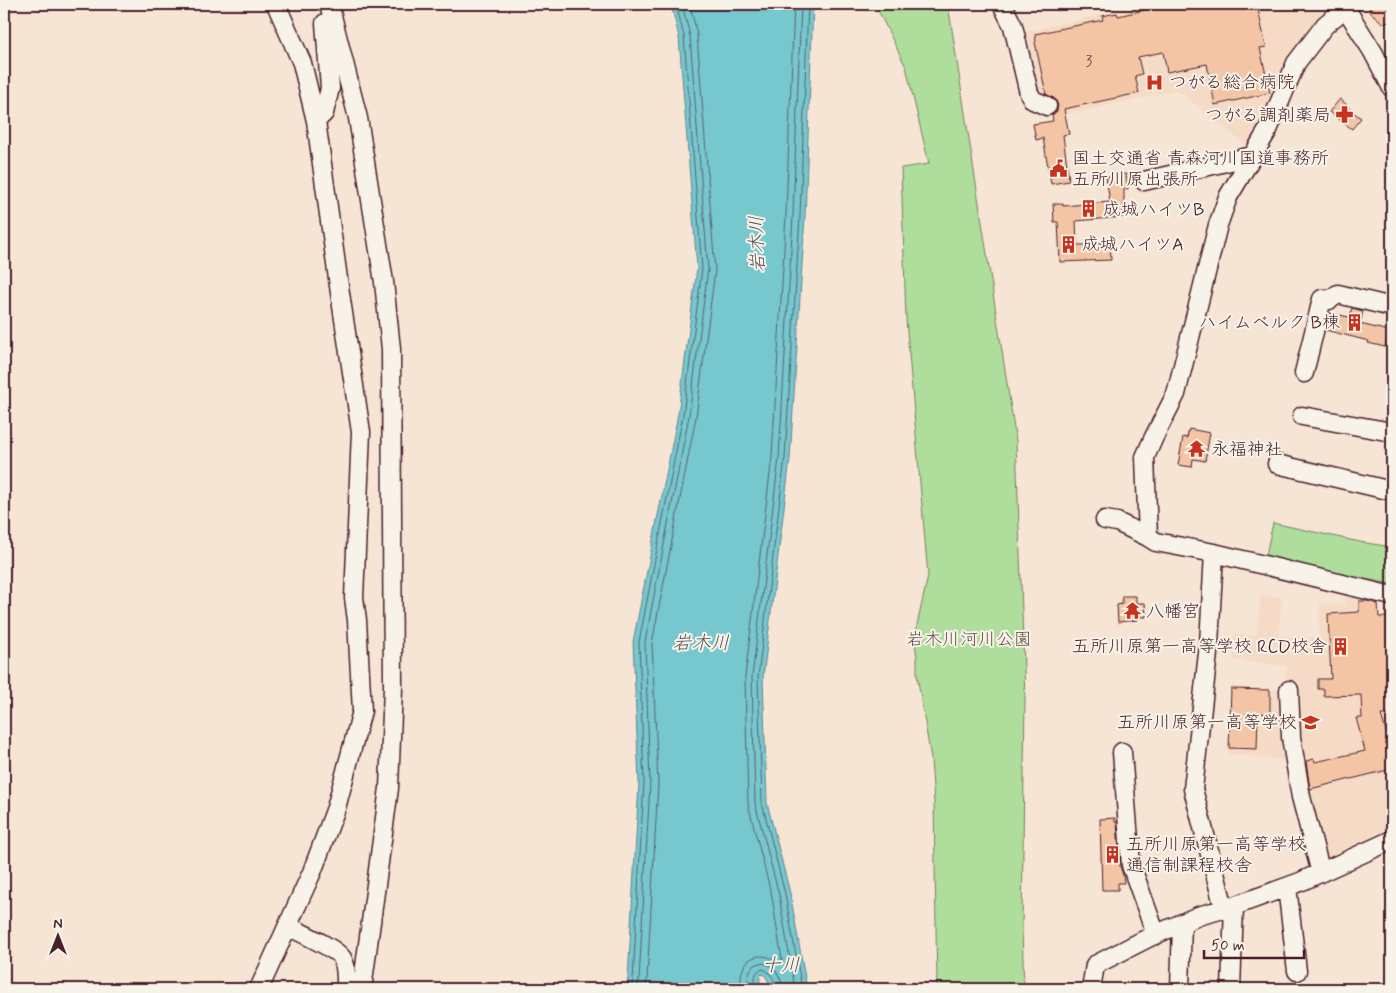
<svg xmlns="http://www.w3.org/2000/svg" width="1396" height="993" font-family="Mynerve,'Klee One',sans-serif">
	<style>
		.built { fill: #f5dbc6 }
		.green { fill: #aedd9c; stroke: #7c7e64 }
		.water { fill: #76c7ce; stroke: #64848d }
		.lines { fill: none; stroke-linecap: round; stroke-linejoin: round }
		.shore { stroke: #5c626c; stroke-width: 1 }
		.building { fill: #f4c5a4; stroke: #4a1f2b }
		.minor-casing { stroke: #4a1f2b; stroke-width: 21 }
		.minor { stroke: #f7f3e8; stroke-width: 18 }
		.labels { text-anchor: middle; stroke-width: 4; stroke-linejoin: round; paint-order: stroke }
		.number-label { font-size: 15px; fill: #744849 }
		.poi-label { font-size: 18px; fill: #4a1f2b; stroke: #f7f3e8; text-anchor: start }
		.park-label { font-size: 18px; fill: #634e47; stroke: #f7f3e8 }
		.water-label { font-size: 19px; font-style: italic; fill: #57515c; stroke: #f7f3e8 }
	</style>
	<rect width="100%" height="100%" fill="#f6e5d4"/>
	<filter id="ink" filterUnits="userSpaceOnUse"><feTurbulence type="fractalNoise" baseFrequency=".02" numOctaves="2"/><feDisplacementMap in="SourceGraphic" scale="10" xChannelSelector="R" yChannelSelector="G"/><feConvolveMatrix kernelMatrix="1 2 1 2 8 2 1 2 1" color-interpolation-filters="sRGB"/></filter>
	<g filter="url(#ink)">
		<!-- built -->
		<path class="built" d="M1143,4H1320L1324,9L1287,61L1269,111L1248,147L1177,90L1061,116L1037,112L1020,33L1143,5Z
			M1345,592L1357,595L1358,652L1392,651V834L1322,867L1290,761L1228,754L1231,687L1283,690L1287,666L1234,660V634L1256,635L1261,595L1282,597L1279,636L1318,638L1320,603L1344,605Z"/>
		<!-- green -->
		<path class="green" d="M875,4H948L1016,441L1025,697L1022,928L1024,989H937L934,802L931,759L917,675V657L915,643L917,625L928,576L906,319L901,168L929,164L906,67Z
			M1273,523L1360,542L1392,547V584L1348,576L1266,555Z"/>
		<!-- water -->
		<path class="water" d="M671,4H813L805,216L790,459L763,677L767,803L790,893L807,989H773L764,974L760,975V989H626L628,979L639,783L633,642L678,414L697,268L679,37Z"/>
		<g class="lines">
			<!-- shore -->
			<path class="shore" d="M631,989L633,979L644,783L639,642L683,415L702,269L684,36L676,4
				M637,989L639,980L650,783L645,642L689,416L708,269L690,36L682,4
				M645,989L647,980L658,784L652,643L696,417L715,270L697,35L690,4
				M741,989C741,983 740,975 743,969C748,953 768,953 779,963L782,960L772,897L748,804L745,677L772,457L786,215L794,4
				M748,989C748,984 748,978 749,973C750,969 753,966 757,964C771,959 782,977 783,989
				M755,989C755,980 753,971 763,969C770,971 776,982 777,989
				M795,989L779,895L755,803L752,677L779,458L793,216L801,4
				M802,989L785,894L762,803L758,677L785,458L800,216L808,4"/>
		</g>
		<!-- building -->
		<path class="building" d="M1147,4H1257L1266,47L1260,48L1270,93L1215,105L1207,64L1167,72L1163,52L1138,57L1142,74L1135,76L1139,93L1064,109L1069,134L1063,135L1069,181L1051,184L1043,138L1036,140L1033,124L1053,121L1052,115L1057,111L1058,105L1055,99L1046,94L1035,42L1036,41L1035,34L1103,20L1102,16L1117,13L1118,16L1149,9Z
			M1369,4H1392V22L1383,23L1370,12Z
			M1340,99L1348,106L1349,109L1361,118L1352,129L1329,112Z
			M1126,174L1128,189H1124V213H1122L1123,217L1076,221L1077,245H1100V242H1110L1111,260L1060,262L1058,222H1054L1053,204H1063V206L1110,202L1106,177Z
			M1352,308L1363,311L1360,324L1389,331L1385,347L1368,343L1369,341L1325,330L1329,313L1349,317Z
			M1189,429L1210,433L1205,461L1193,459L1192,467L1178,465L1183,437L1187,438Z
			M1122,596H1136V603H1145L1146,617H1136L1137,620L1118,622L1117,605L1122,604Z
			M1359,601H1367L1378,604L1379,617H1392V715H1381L1390,745H1392V769L1310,789L1306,761L1314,759L1315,762L1365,751L1356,718H1362L1361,695L1324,696V689H1318V679H1331L1328,614L1359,612Z
			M1231,689L1270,690V714L1258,713L1257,749L1229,748Z
			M1115,818V822H1117L1120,866L1123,875L1124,883H1118V890H1102L1100,819Z"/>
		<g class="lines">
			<defs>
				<path id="minor" d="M329,4L358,118L384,282L391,349L393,688L389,788L362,989
					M1002,4L1013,26L1029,93L1033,100L1047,106
					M1343,4L1373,52L1392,88
					M1350,4L1325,25L1296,63L1268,130L1228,197L1218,225L1176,394L1154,437L1145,457L1148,537L1156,542L1214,553L1392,596
					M316,121L324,113L330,88L325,23
					M1144,181L1252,156
					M1304,373L1322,299L1329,300L1338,294L1392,307
					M1302,416L1392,432
					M1277,464L1392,491
					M1105,520L1117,522L1148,537
					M1214,553L1209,644L1193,789L1224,908
					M1289,690L1291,737L1301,797L1321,873
					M1122,752L1131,865L1156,935
					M1287,887L1297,971
					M288,926C299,932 337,949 342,958C347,967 346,980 346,989
					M259,989L312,872L336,808L362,711L357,620L354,598L361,432L340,293L316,121L302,63L276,4
					M1091,989L1095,965L1150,937L1198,916L1234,906L1300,882L1392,840
					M1180,989L1182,923
					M1231,989L1234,906"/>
			</defs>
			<!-- minor casing -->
			<use href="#minor" class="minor-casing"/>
			<!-- minor -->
			<use href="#minor" class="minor"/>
		</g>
	</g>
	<!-- icons -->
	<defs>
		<symbol id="hospital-bare" viewBox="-9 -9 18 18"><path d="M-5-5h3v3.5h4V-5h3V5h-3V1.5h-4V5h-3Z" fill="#c8321e" stroke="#f7f3e8" stroke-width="2.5" paint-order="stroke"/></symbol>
		<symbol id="pharmacy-bare" viewBox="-9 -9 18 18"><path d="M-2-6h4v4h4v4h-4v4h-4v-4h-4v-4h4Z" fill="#c8321e" stroke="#f7f3e8" stroke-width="2.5" paint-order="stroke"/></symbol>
		<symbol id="civic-bare" viewBox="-9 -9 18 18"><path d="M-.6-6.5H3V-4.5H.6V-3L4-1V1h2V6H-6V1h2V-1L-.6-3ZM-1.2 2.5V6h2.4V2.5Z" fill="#c8321e" stroke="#f7f3e8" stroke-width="2.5" paint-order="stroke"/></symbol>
		<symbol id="building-bare" viewBox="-9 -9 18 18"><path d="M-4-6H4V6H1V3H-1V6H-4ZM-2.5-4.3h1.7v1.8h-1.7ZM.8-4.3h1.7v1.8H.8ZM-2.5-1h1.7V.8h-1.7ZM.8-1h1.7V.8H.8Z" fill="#c8321e" stroke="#f7f3e8" stroke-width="2.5" paint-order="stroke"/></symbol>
		<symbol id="temple-bare" viewBox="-9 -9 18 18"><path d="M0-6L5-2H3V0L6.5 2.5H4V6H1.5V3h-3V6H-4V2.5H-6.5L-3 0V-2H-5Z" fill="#c8321e" stroke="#f7f3e8" stroke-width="2.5" paint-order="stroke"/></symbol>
		<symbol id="school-bare" viewBox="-9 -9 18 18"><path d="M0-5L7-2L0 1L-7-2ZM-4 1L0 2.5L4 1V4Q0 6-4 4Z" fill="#c8321e" stroke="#f7f3e8" stroke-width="2.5" paint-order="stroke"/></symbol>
	</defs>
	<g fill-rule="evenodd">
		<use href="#hospital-bare" x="1142" y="70" width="25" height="25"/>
		<use href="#pharmacy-bare" x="1332" y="102" width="25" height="25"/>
		<use href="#civic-bare" x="1046" y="156" width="25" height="25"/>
		<use href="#building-bare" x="1076" y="196" width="25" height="25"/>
		<use href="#building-bare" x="1056" y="232" width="25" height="25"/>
		<use href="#building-bare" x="1342" y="310" width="25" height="25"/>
		<use href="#temple-bare" x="1184" y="436" width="25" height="25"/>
		<use href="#temple-bare" x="1120" y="598" width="25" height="25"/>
		<use href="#building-bare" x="1328" y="634" width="25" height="25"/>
		<use href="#school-bare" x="1298" y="710" width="25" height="25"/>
		<use href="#building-bare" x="1100" y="842" width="25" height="25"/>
	</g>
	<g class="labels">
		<!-- number labels -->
		<g class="number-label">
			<text x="1089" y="66">3</text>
		</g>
		<!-- poi labels -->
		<g class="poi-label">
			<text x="1169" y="88">つがる総合病院</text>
			<text x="1331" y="121" text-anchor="end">つがる調剤薬局</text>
			<text x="1072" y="164">国土交通省 青森河川国道事務所<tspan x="1072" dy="21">五所川原出張所</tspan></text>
			<text x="1103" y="215">成城ハイツB</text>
			<text x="1082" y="250">成城ハイツA</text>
			<text x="1340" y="328" text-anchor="end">ハイムベルク B棟</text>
			<text x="1211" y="455">永福神社</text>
			<text x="1146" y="617">八幡宮</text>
			<text x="1327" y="652" text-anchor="end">五所川原第一高等学校 RCD校舎</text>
			<text x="1297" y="728" text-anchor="end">五所川原第一高等学校</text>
			<text x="1126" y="850">五所川原第一高等学校<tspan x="1126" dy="21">通信制課程校舎</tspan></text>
		</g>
		<!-- park labels -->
		<g class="park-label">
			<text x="969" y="645">岩木川河川公園</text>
		</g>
		<!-- water labels -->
		<g class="water-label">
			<text transform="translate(756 244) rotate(-92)" y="7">岩木川</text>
			<text x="701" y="649">岩木川</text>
			<text x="781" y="971">十川</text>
		</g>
	</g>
	<!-- margin -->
	<rect width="1396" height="993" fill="none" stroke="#f7f3e8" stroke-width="20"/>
	<rect x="10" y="10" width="1376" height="973" fill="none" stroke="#4a1f2b" stroke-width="2" filter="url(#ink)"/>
	<!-- north arrow -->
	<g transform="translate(58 936)" stroke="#f7f3e8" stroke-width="4" paint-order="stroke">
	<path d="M0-4L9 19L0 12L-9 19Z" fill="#4a1f2b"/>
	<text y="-8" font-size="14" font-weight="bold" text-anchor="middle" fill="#4a1f2b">N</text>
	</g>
	<!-- scale -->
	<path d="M1204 950v8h100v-8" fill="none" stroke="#4a1f2b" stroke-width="2.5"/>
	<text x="1211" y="950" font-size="15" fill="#4a1f2b" stroke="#f7f3e8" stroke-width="4" paint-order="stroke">50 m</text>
</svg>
